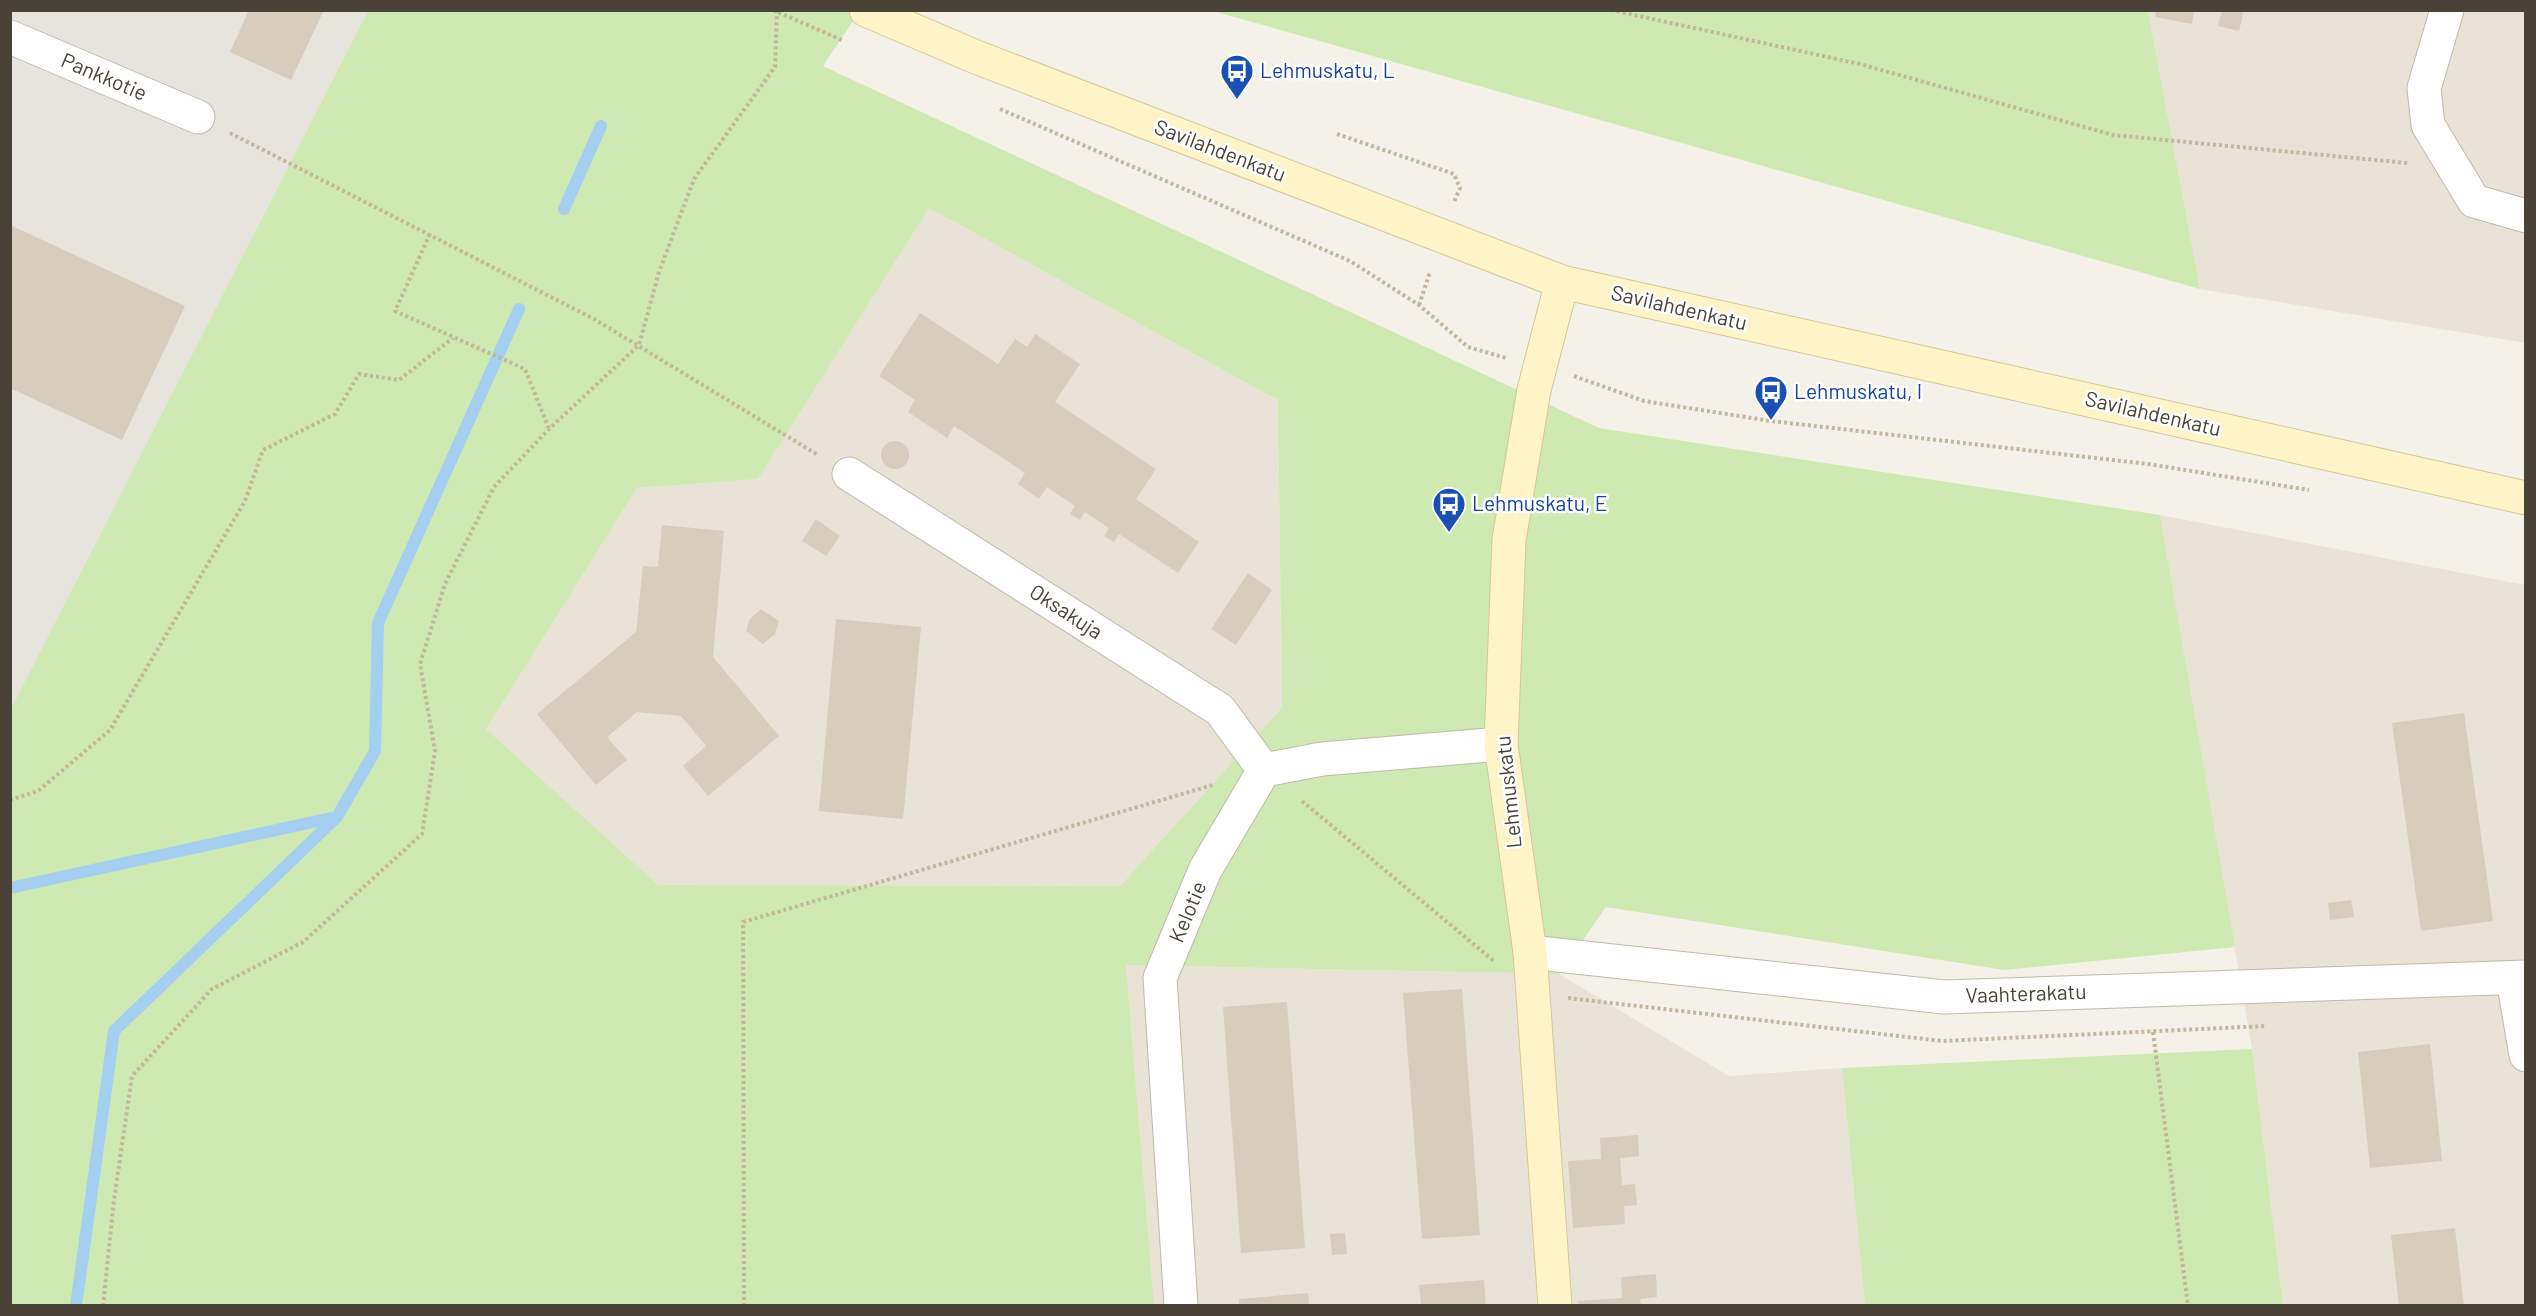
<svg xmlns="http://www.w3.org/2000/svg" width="2536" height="1316" font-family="Barlow,sans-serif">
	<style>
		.residential { fill: #e8e3d6 }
		.industrial { fill: #e7e3dd }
		.green { fill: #cee9b1; fill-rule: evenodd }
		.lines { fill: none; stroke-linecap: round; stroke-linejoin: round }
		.stream { stroke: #a4cff1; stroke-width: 12 }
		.building { fill: #d6cdbd }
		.street-casing { stroke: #c0b9ab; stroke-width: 35 }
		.secondary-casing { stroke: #d5c698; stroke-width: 35 }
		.path { stroke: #c2b69c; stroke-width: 4; stroke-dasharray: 3 3; stroke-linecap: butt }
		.street { stroke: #fff; stroke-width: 33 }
		.secondary { stroke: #fff3c8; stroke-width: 33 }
		.labels { text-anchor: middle; stroke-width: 5; stroke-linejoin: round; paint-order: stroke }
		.transit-label { font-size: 21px; fill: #164399; stroke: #fff; text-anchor: start }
		.street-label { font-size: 21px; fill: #484237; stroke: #fff }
	</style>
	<rect width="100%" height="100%" fill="#f4f1e8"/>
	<!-- residential -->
	<path class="residential" d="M2148,11H2525V343L2200,289Z
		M929,208L1278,400L1282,709L1120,886L657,885L486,729L637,488L758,479Z
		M2160,515L2525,585V1305H2283L2252,1049Z
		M1126,965L1559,974L1729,1076L1842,1068L1865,1305H1154Z"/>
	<!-- industrial -->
	<path class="industrial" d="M11,11H368L11,711Z"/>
	<!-- green -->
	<path class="green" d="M368,11H860L823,66L1599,428L2160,515L2235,947L2004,970L1606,907L1559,974L1126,965L1154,1305H11L10,711ZM929,208L1278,400L1282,708L1120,886L658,885L486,729L637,488L758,479Z
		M1213,11H2148L2200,289Z
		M2252,1049L2283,1305H1865L1842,1068Z"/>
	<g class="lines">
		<!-- stream -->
		<path class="stream" d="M564,209L601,126
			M10,888L336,817
			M76,1306L114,1031L337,817L375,751L378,623L519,309"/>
	</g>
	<!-- building -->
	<path class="building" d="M249,10H324L291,80L230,52Z
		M2156,10H2194L2192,24L2155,17Z
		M2222,10H2244L2239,31L2218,26Z
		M10,225L185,306L122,440L10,388Z
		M920,313L998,364L1015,339L1027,347L1035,334L1080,364L1055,402L1156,469L1136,499L1199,542L1178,573L1119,534L1114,542L1104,536L1109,528L1085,512L1080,520L1070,514L1075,506L1047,487L1039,499L1018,484L1025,473L954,426L947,438L908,412L915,400L879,376Z
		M881 455a14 14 0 1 1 28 0a14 14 0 1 1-28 0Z
		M816,519L840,536L826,556L802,541Z
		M662,525L724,531L713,657L779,736L708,796L683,766L706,746L681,716L637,712L607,737L627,760L596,785L537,714L636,632L643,566L658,567Z
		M1248,573L1272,590L1236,645L1211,629Z
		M761,609L779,621L775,634L763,644L746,631L750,619Z
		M836,619L921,627L903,819L819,811Z
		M2464,713L2493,921L2421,931L2392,723Z
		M2351,900L2354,917L2330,920L2328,903Z
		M1462,989L1480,1235L1422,1239L1403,993Z
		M1287,1002L1305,1248L1241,1253L1223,1007Z
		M2430,1044L2442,1161L2370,1168L2358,1052Z
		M1638,1135L1639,1156L1620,1158L1622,1185L1635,1184L1637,1205L1624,1206L1625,1224L1573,1228L1568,1161L1601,1159L1600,1138Z
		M2455,1228L2464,1306H2399L2391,1235Z
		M1345,1233L1347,1254L1332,1255L1330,1234Z
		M1656,1274L1657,1297L1640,1299L1641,1306H1579L1578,1301L1622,1298L1621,1277Z
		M1484,1280L1486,1306H1421L1419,1285Z
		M1308,1293L1309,1306H1239V1299Z"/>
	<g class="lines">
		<defs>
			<path id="street" d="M2447,10L2424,88L2428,125L2474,201L2526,216
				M10,37L198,117
				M849,474L1220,710L1264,770
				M1530,952L1944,997L2526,977
				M2513,979L2526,1055
				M1181,1306L1160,978L1205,870L1264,770L1322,759L1501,744"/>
			<path id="secondary" d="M866,10L976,57L1562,282L2526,498
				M1555,1306L1530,952L1501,744L1509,540L1534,390L1562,282"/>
		</defs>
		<!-- street casing -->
		<use href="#street" class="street-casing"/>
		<!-- secondary casing -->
		<use href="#secondary" class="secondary-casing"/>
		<!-- path -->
		<path class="path" d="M773,10L844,41
			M1611,10L1860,64L2113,135L2407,163
			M1000,109L1350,261L1419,305L1468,347L1506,358
			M230,133L594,319L818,455
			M1337,134L1454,174L1460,188L1454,202
			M430,234L395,311L525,369L549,429
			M1419,305L1430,272
			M1574,376L1644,401L1771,421L2148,464L2309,490
			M10,800L38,791L110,730L245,501L263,450L335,414L359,374L399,380L453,338
			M1302,801L1495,962
			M1568,998L1942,1041L2266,1026
			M2153,1032L2188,1306
			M103,1306L114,1200L132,1076L212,989L303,942L422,834L435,751L420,664L445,584L494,487L549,429L639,345L659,272L694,179L775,67L777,12
			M744,1306L743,922L1213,785"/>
		<!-- street -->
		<use href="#street" class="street"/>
		<!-- secondary -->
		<use href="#secondary" class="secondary"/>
	</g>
	<!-- icons -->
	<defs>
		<symbol id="bus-pin" viewBox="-11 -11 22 30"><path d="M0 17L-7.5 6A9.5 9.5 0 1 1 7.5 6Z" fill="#1a4fb4" stroke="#fff"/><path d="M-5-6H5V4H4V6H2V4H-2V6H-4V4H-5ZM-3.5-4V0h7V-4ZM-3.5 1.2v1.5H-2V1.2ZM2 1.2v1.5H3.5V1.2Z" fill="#fff"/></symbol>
	</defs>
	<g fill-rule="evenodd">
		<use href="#bus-pin" x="1218" y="52" width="38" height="52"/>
		<use href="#bus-pin" x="1752" y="373" width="38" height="52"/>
		<use href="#bus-pin" x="1430" y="485" width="38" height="52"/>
	</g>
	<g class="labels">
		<!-- transit labels -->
		<g class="transit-label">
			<text x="1260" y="78">Lehmuskatu, L</text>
			<text x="1794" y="399">Lehmuskatu, I</text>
			<text x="1472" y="511">Lehmuskatu, E</text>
		</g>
		<!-- street labels -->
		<g class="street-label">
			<text transform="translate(104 77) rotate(23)" y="7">Pankkotie</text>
			<text transform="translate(1220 151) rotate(21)" y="7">Savilahdenkatu</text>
			<text transform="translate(1679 308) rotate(13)" y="7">Savilahdenkatu</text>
			<text transform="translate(2153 414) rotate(13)" y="7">Savilahdenkatu</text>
			<text transform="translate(1066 612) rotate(33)" y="7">Oksakuja</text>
			<text transform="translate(1509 792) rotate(-96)" y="7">Lehmuskatu</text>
			<text transform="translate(1188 912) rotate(-67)" y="7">Kelotie</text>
			<text transform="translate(2026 994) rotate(-2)" y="7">Vaahterakatu</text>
		</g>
	</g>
	<!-- border -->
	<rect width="2536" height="1316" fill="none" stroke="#484237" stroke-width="24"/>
</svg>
